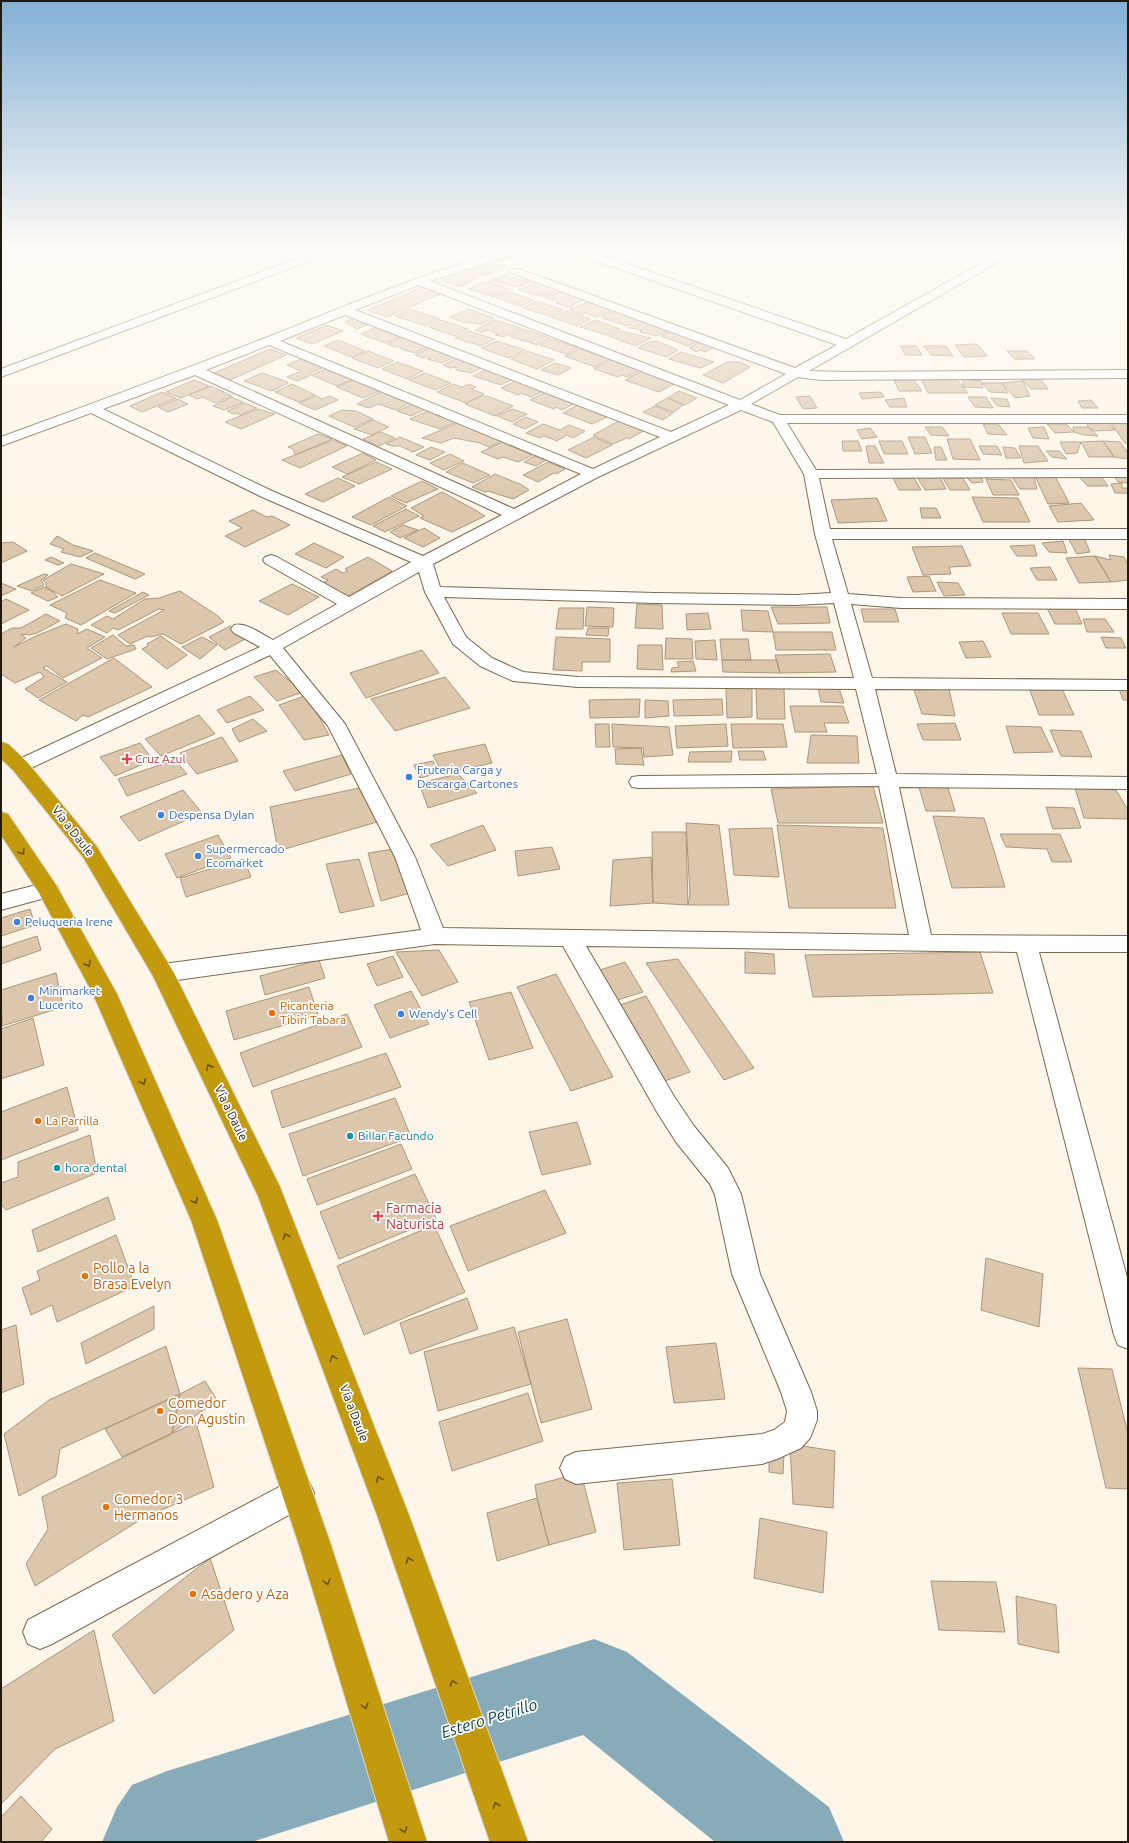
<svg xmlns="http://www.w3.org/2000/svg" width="1129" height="1843" font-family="Ubuntu,sans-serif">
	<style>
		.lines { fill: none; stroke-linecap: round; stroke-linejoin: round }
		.river { fill: #87abb8; fill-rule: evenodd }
		.building { fill: #dcc7ad; stroke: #ab967a }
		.minor-casing { stroke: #7b6a4e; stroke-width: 2 }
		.highway-casing { stroke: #d7d6d4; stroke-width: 2 }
		.minor { fill: #fff; fill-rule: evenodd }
		.highway { fill: #c39a0d; fill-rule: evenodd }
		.oneway { stroke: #69530e }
		.health-dot { fill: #e0444e; stroke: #fff; stroke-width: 1.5 }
		.shop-dot { fill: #3f7fe0; stroke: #fff; stroke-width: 1.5 }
		.food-dot { fill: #e8710a; stroke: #fff; stroke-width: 1.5 }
		.culture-dot { fill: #0f9aa8; stroke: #fff; stroke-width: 1.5 }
		.labels { text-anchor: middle; stroke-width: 3.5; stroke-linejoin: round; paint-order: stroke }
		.health-label { font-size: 12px; fill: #be3a42; stroke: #fff; text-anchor: start }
		.shop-label { font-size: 12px; fill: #366cbe; stroke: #fff; text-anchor: start }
		.street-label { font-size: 12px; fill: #20190e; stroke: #fff }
		.food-label { font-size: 12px; fill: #c56008; stroke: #fff; text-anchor: start }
		.culture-label { font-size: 12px; fill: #0d838f; stroke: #fff; text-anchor: start }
		.near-health-label { font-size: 14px; fill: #be3a42; stroke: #fff; text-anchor: start }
		.near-food-label { font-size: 14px; fill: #c56008; stroke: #fff; text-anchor: start }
		.near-water-label { font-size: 16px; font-style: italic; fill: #083e4d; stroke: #fff }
	</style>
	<rect width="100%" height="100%" fill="#fdf5e8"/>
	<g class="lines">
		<!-- river -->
		<path class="river" d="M594,1639L627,1652L829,1807L844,1842H715L583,1735L252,1842H102L117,1807L132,1785L167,1771Z"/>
	</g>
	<!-- building -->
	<path class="building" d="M491,263L506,266L485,276L470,271Z
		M465,272L479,276L469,283L465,282L467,284L460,287L443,281Z
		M504,275L530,282L516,287L491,280Z
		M487,281L508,289L507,291L494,297L468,289Z
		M532,284L555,292L543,297L518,290Z
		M423,287L442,293L387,317L368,310Z
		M509,292L534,300L521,306L496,298Z
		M559,292L583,300L572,305V308L556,303L558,302L555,300L545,298Z
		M537,301L563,310L549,316L523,308Z
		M587,302L613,310L596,317L585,313L582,315L570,310Z
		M410,309L440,319L426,326L395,316Z
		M468,309L494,318L481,324L463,322L450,317Z
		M566,311L590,319L577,326L551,317Z
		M615,311L641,320L628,326L602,318V316Z
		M356,317L369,324L357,329L345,322Z
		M442,320L468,329L454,336L429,327Z
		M494,320L521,328L504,337L495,335L498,334L488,330L482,332L475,330Z
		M595,320L620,329L607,335L580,327Z
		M644,321L671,330L657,336L640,332L642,331L638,329L629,328Z
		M327,325L343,331L312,344L296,338Z
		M379,326L402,336L385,343L361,334Z
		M523,329L550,338L537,345L510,336Z
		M469,331L495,339L481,346L455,338Z
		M621,331L651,338L635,346L609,336Z
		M673,331L699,340L688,346L661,336Z
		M405,336L431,346L415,353L404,350L397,346L395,347L387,344Z
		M552,339L578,348L566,354L540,345Z
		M338,340L365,351L351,357L324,346Z
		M702,340L719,345L705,352L700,350L697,352L689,348Z
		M497,341L525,350L509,358L481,348Z
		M657,341L678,350L667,357L638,348L648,342Z
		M977,344L987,356L964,357L955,345Z
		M901,346H916L922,355H905Z
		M924,346H946L953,356L931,355Z
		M432,347L457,356L442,363L427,359L430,358L427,356L424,358L415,355Z
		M270,349L286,355L230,380L214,373Z
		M580,349L609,359L595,367L565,356Z
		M368,351L394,361L378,368L352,358Z
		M527,351L554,360L537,369L511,359Z
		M1007,351H1027L1035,359H1015Z
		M681,352L714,362L700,368L669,359Z
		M303,358L324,367L310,373L309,376L297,381L287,377L301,371L287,365Z
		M458,358L483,367L471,373L456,370V367L450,368L443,365Z
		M611,360L640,370L627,377L622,375L618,377L594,369Z
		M397,362L423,371L407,379L382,369Z
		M727,362H740L750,367L723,383L703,375Z
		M555,363L571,368L558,375L541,370Z
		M327,368L353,379L337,386L311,375Z
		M487,369L513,379L501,385L473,376Z
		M642,371L676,383L659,392L625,380Z
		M262,373L288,382V383L272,391L244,381Z
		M425,373L451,383L435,390L409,380Z
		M954,376L968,393H928L921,379Z
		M1019,377H1039L1048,389H1031Z
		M355,379L381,390L363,398L337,387Z
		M913,379L922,391H899L894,380Z
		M963,379L981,381L983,388L963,387Z
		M194,380L209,386L181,398L166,392Z
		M518,380L545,390L531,397L521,393L518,395L501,388Z
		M1023,381L1030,396L1015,398L1002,383Z
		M982,383H1002L1008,393L990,392Z
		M292,384L315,395L299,402L275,392Z
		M453,384L462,387L469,384L476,387L471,389L484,394L466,403L437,392Z
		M211,386L232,396L215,403L203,397L197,399L189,395Z
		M382,391L409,403L396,410L378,404L369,408L357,404Z
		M679,391L697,398L685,405L668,398Z
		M162,392L176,398L142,412L130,406Z
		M546,392L575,403L562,410L556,407L554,409L530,400Z
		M881,392L884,397L862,399L859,393Z
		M316,396L322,399L330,396L338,400L315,410L299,403Z
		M481,396H487L513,406L495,416L465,404Z
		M810,396L817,408L803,409L796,397Z
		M232,397L243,402L224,410L213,406Z
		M968,397H986L993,408L975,407Z
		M667,398L683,405L674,412L655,405Z
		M904,398L907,407H890L885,400Z
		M991,398L1007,399L1010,407L998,406Z
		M178,399L188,404L168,412L158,407Z
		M1091,400L1098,408H1082L1078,401Z
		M244,403L257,408L240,415L236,413L233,414L227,411Z
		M413,404L426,409L411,416L397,411Z
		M578,405L607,417L592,424L563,413Z
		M655,406L673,413L663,420L643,412Z
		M258,409L275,414L241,429L225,422Z
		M512,409L527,414L512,422L497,416Z
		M342,410L356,411L373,419L354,427L329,416Z
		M428,411L439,416H443L456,422L440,429L410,419Z
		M526,417L538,422L525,429L513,424Z
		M373,420L389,427L372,435L354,429Z
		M627,421L647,429L629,439L627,438L613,444L593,435L617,422Z
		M1107,421L1115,430L1094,431L1088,427L1087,422Z
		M460,422L503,440L489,447L480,443L454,438L441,443L422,438Z
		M1111,423L1128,424V443H1125Z
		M543,424L560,430L569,425L585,431L573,438L567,435L557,441L544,436L540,438L526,433Z
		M983,424H998L1007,435L988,434Z
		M1047,424H1066L1074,432L1055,433Z
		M925,427H942L949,436L931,435Z
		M1044,427L1049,439L1033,438L1028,428Z
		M1073,427H1088L1098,436L1084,435L1074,432Z
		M870,428L877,437L862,439L857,430Z
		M381,432L395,438L379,446L363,439Z
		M318,434L332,439L295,455L293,449L288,447Z
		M400,437L424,447L413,452L400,446H392L386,444Z
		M594,437L612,445L586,458L568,450Z
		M908,437H925L932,453L915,454Z
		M947,439H970L980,460L953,459Z
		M333,440L347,446L300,468L282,460Z
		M842,441H858L862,451H843Z
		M879,441H902L908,454H884Z
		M1103,441L1114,457H1089L1081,442Z
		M1103,441L1120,442L1128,453V459L1114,457Z
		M502,442L532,455L518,462L503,457L498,459L481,452Z
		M1060,442H1081L1077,453L1066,454Z
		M866,446H875L884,463H869Z
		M979,446H997L1002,455L983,454Z
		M1019,446H1038L1048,461L1024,463Z
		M431,447L445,452L430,460L416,455Z
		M934,447H941L947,460H936Z
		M1003,447L1015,448L1021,458H1006Z
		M1046,451H1059L1067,459L1052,457Z
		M363,453L376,460L347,474L332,467Z
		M450,454L464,461L444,470L430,463Z
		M534,456L546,460L536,466L524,462Z
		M376,462L392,469L359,484L342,477Z
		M548,462L565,469L556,474L554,473L538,482L523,475Z
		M463,463L490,475L473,483L446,472Z
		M495,474L522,485L529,490L513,499L488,491L485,492L472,487Z
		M1099,474L1108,486H1088L1077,475Z
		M964,475H980L983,482L972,483Z
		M939,476L946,489L925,490L917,477Z
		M1035,476H1055L1069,503L1048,504Z
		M1114,476H1128V483L1118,482Z
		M1012,477H1034L1037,489H1020Z
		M338,478L355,486L323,502L305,494Z
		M893,478H914L921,490H899Z
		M943,478H963L970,490H950Z
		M986,479L1011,480L1019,495H993Z
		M422,481L438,489L406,503L391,496Z
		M1122,483V488H1128V493H1115L1111,484Z
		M442,492L477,511L485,516L452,532L420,518L424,516L411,508Z
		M389,497L407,506L371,525L352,517Z
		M972,497L1018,498L1030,522H983Z
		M877,498L887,521L838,523L831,500Z
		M1081,503L1094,520L1058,522L1049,506Z
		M920,508H936L941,518H922Z
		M406,509L419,516L385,532L373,526Z
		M253,510L267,517L272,516L290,525L245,547L225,536L242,528L229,521Z
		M403,525L418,530L400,538L390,532Z
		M424,528L440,538L423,547L404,538Z
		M57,536L73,545L93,551L80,557L61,552L64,549L50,544Z
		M1068,538H1084L1090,552L1077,554Z
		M1063,541L1067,553L1049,552L1042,543Z
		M13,542L27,551L1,563V543Z
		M314,543L344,557L326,568L295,554Z
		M1034,545L1037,556H1017L1010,546Z
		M962,546L971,566L949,567L951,574L923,575L912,547Z
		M95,553L145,574L135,579L86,558Z
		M1109,555L1124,557L1128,565V580L1111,582L1095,556L1111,560Z
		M1095,556L1111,582L1079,583L1066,558Z
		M51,557L64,563L58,565L45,560Z
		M368,557L392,571L347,597L321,584L328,580L321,577L336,569L343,573L348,571L345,569Z
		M71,564L88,569L104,574L62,596L46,587V583L43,580Z
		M1050,567L1057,580H1037L1030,568Z
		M44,574L48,575L41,580L44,585L32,591L17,586Z
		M929,576L936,591L913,592L907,577Z
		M100,580L136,593L81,625L65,618L67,613L50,605Z
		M937,582L958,583L965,595L944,596Z
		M1,583L16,589L1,596Z
		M292,584L319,597L288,615L259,601Z
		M44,587L53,592L58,597L48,601L31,593Z
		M180,591L218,616L224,622L181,644L163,634L151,637L148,636L130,644L118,635L164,610L159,609L118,630L113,628L107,633L91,625L107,616L113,619L145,599L159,598Z
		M143,592L149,595L115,613L109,611Z
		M6,599L29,610L1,624V602Z
		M637,604L662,605L663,629L635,628Z
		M587,607L614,608L613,627L585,626Z
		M771,607H827L830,623L778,624Z
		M559,608H584L583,629H556Z
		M1047,608H1075L1082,624H1055Z
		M861,609H895L899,622H864Z
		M741,610L768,611L773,632L743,631Z
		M708,613L711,629L687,630L686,614Z
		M1002,613H1038L1049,634H1011Z
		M46,614L60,621L37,633L29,635L21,634L26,638L14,647L36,636L66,624L78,629L77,634L87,629L105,637L87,648L102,658L63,678L47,666L43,668L67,682L38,698L25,689L44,677L40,672L15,683L1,674V634L12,628H21Z
		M1083,619H1105L1114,632H1087Z
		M230,626L247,638L225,650L209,637Z
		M588,628H609L608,636L586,635Z
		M773,632H832L836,650H776Z
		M113,635L126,646L134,645L136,649L107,659L91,648Z
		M161,636L187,655L167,669L142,649L148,646L147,644Z
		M202,637L217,645L200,659L182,647Z
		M556,637L610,639V662H582V671L553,670Z
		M1101,637L1121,638L1126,648H1106Z
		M666,638L692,639L693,659H665Z
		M720,639H748L751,660H722Z
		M715,640L717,660L696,659L695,641Z
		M983,641L991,657L966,658L959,642Z
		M638,645H662L663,670L637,669Z
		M422,650L439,673L366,698L350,673Z
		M830,654L836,672L780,673L775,655Z
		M114,658L152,687L88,717L83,715L76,721L39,700Z
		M722,660H777L780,673L723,672Z
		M693,661L696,671L671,672L672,668L679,667L677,662Z
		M276,670L303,692L277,701L254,677Z
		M445,677L470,708L395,731L371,699Z
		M818,687L839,688L844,703L821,702Z
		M726,688L752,689V717L727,718Z
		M756,688H784L785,719H757Z
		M1029,688L1062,689L1074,715H1039Z
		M949,689L955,716L922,714L914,690Z
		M1119,689H1128V700H1123Z
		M307,695L329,735L304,740L279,705Z
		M250,696L264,710L227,723L217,710Z
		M640,699L639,717L590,718L589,700Z
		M722,699L723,715L674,716L673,700Z
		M645,700L668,701L669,716L645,718Z
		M790,706H843L849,723H824L827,732H795Z
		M199,715L215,734L161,756L145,739Z
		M253,719L267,731L239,742L232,729Z
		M955,723L961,740H923L917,724Z
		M595,724H609L610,747H596Z
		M612,724L669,727L673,755L644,757L643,748L613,747Z
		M726,724L728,746L677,748L675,726Z
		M731,724H783L787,747L733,748Z
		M1006,726L1041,727L1053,752L1014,753Z
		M1050,730L1081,731L1092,757L1061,756Z
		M811,735L857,736L859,763H807Z
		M222,737L238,761L197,774L180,753Z
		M140,743L153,760L115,776L100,757Z
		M485,744L492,763L443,774L433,755Z
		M641,748L644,765L616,764L615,749Z
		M732,751L731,762H688L690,752Z
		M738,751H763L766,760H740Z
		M342,755L351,774L295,791L283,771Z
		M175,760L187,774L127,796L118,779Z
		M433,761L439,773L420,778L414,765Z
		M458,774L477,793L428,808L419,783Z
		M873,786L883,823H778L771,789Z
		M919,787L948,788L955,811H926Z
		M359,788L377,822L278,851L270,807Z
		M1075,788L1116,790L1128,810V819L1084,818Z
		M183,790L202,813L139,841L120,817Z
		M1046,807L1074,808L1081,828L1053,829Z
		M933,816L984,818L1005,887L952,888Z
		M686,823L719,825L729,905H688L690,895Z
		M483,825L496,850L448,866L430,845Z
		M777,825L883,828L896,908H789Z
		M772,828L779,877L734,875L729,829Z
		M652,832H686L688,905L653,903Z
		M1000,834H1060L1072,862H1052L1047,849L1006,847Z
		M218,835L231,858L177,878L165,854Z
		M552,847L560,869L518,876L515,851Z
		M394,849L410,893L381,901L368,853Z
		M651,857L653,903L610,906L613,860Z
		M244,859L251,877L186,897L180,878Z
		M359,859L374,906L340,913L326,864Z
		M30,909L35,925L1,936V918Z
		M37,936L41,950L1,964V948Z
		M439,950L458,982L422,996L396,952Z
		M745,952L774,954L775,974L745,973Z
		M980,952L993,993L813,997L805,955Z
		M393,956L403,977L377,986L367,964Z
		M678,959L754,1068L724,1080L646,963Z
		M319,960L325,978L265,995L260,976Z
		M625,962L643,992L614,1001L597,971Z
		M56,973L63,1007L2,1026L1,990Z
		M556,974L613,1077L571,1091L517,987Z
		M309,987L318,1015L234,1040L226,1011Z
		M411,991L429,1024L390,1038L374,1005Z
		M511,992L533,1048L489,1060L469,1002Z
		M646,996L690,1072L659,1083L617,1006Z
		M347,1014L362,1047L253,1087L240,1053Z
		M33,1018L44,1065L1,1079V1029Z
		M386,1053L401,1087L282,1128L271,1091Z
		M67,1087L78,1130L1,1160V1112Z
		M395,1098L411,1137L303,1176L289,1134Z
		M577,1122L591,1164L542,1175L529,1132Z
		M90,1135L97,1173L6,1210L1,1204V1183L18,1177V1162Z
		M401,1144L412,1169L317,1205L307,1179Z
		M415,1174L436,1219L339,1259L320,1212Z
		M545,1190L566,1233L468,1271L450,1226Z
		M108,1197L115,1219L38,1252L32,1230Z
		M434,1225L465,1292L364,1335L337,1266Z
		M116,1235L135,1286L57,1322L52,1305L31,1315L22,1288L40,1280L37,1271Z
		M986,1258L1043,1274L1039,1327L981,1310Z
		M467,1298L478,1329L410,1354L400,1323Z
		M154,1306V1329L86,1364L81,1343Z
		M567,1319L592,1409L541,1423L518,1332Z
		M16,1325L24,1384L1,1393V1330Z
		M514,1327L531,1384L438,1411L424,1352Z
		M716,1343L725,1399L674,1403L666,1347Z
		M166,1346L180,1394L60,1449L56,1476L19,1496L4,1434L49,1400Z
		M1078,1368L1112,1369L1128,1434V1489L1106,1488Z
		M205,1381L217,1400L172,1433L180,1394Z
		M528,1393L543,1441L452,1471L439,1422Z
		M180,1394L172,1433L122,1457L105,1429Z
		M196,1422L214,1487L143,1518L35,1586L26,1564L48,1529L42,1497Z
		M790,1444L835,1451L833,1508L793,1504Z
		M769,1451L784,1453L783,1474L769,1472Z
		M581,1473L596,1532L549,1545L537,1498L535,1485Z
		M672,1479L680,1545L624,1550L617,1483Z
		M537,1498L549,1545L497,1561L487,1513Z
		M760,1518L827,1532L823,1593L754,1578Z
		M210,1558L234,1630L154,1694L112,1635Z
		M931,1581L996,1582L1005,1632L939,1630Z
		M1016,1596L1056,1605L1059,1653L1018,1644Z
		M94,1630L114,1721L55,1749L1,1804V1689Z
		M21,1796L52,1829L41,1842H1V1817Z"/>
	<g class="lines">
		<defs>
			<path id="minor" d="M333,245H348L347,247L1,377V369Z
				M533,245H554L553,247L503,258L430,281L740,400L786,374L511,273L509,271L511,269H519L795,368L837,345L557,247L556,245H572L846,339L987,260L943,247L942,245H959L995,255L1015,245H1028L809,371L846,372L1128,370V378L820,380L798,377L751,404L780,415H1128V423H787L816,470L1128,469V477L819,478L830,529H1128V539H832L848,594L901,598L1128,599V609L901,608L851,604L872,678L1128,680V690L875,689L896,774L1128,777V789L899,787L931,935L1128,936V952H1039L1128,1281V1349L1118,1345L1114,1335L1017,952L586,946L675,1098L694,1126L728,1168L741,1194L760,1274L811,1392L817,1411V1420L810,1438L801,1448L777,1459L762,1464L576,1484L565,1479L560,1468L565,1457L576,1452L762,1434L774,1430L785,1422L787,1411L781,1392L732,1274L715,1195L710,1184L676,1142L657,1112L563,946L435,944L163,982L155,979L152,973L155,967L163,964L421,930L395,857L328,726L270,655L27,770L20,772L13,770L10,766L13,762L260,647L234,633L231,629L234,625C247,622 261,634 273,640L337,604L265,563L263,560L265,557L271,555L277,557L349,597L411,562L262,497L91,413L1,446V437C92,404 183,370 273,335C358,301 443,264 533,245ZM419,285L729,405L671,432L355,310ZM345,315L660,437L593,469L280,341ZM269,345L581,474L514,509L206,370ZM195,375L502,515L423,556L272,491L103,409ZM741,410L773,422L804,474L815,534L831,593L796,595L655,593L440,587L433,564L598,477ZM419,572L425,592L453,644L480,666L513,681L578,687L856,689L877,774L639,776L632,777L629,782L632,787L639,788L879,786L909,935L443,928L415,857L345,724L283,648ZM444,597L655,603L796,605L834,603L854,678L578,677L523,672L492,658L466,637Z
				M48,882L56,885L59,890L56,895L1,910V894Z
				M298,1477L309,1482L314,1493L309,1504L52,1644L40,1649L28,1644L23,1632L28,1620Z"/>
			<path id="highway" d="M1,742L8,744L27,762L97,847L174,973L280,1187L409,1515L528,1842H490L377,1515L258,1196L153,976L83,857L13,770L1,759Z
				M1,812L8,814L56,885L117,994L217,1220L331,1545L427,1842H389L299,1545L191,1220L93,994L39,893L1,835Z"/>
		</defs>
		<!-- minor casing -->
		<use href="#minor" class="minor-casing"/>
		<!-- highway casing -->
		<use href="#highway" class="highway-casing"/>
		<!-- minor -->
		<use href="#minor" class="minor"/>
		<!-- highway -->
		<use href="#highway" class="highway"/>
	</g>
	<!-- one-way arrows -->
	<defs><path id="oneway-chevron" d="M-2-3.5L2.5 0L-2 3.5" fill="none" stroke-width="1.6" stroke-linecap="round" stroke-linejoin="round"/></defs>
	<g class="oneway">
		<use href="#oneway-chevron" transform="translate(22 852) rotate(57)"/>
		<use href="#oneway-chevron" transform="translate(88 964) rotate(61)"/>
		<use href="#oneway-chevron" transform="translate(209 1067) rotate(-116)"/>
		<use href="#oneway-chevron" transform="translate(143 1082) rotate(66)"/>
		<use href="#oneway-chevron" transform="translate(195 1201) rotate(66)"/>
		<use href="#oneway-chevron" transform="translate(286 1236) rotate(-111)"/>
		<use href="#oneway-chevron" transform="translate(333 1358) rotate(-111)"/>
		<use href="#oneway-chevron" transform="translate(379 1479) rotate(-111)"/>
		<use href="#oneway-chevron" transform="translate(409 1560) rotate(-110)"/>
		<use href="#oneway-chevron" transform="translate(327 1582) rotate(73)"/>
		<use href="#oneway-chevron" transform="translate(453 1683) rotate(-110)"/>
		<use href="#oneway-chevron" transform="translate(365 1706) rotate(73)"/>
		<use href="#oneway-chevron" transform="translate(496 1805) rotate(-109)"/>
		<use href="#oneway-chevron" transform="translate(404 1830) rotate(73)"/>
	</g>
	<!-- sky -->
	<linearGradient id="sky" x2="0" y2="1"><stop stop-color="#81b0d5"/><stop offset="0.49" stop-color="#fefaf5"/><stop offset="1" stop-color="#fefaf5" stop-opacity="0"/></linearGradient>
	<rect width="1129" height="503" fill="url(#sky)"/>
	<!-- markers -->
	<g class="health-dot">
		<path d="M125 753h4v4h4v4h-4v4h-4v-4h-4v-4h4z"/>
		<path d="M376 1210h4v4h4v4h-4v4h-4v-4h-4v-4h4z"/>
	</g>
	<g class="shop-dot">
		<circle cx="409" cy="777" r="4"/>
		<circle cx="161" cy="815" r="4"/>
		<circle cx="198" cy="856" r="4"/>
		<circle cx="17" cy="922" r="4"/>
		<circle cx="31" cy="998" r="4"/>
		<circle cx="401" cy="1014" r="4"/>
	</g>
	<g class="food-dot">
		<circle cx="272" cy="1013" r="4"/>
		<circle cx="38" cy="1121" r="4"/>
		<circle cx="85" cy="1276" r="4"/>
		<circle cx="160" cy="1411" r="4"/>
		<circle cx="106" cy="1507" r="4"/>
		<circle cx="193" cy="1594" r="4"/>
	</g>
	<g class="culture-dot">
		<circle cx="350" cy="1136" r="4"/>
		<circle cx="57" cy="1168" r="4"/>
	</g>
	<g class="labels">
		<!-- health labels -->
		<g class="health-label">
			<text x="135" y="763">Cruz Azul</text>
		</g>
		<!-- shop labels -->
		<g class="shop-label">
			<text x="417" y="774">Fruteria Carga y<tspan x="417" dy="14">Descarga Cartones</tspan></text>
			<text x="169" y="819">Despensa Dylan</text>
			<text x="206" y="853">Supermercado<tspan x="206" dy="14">Ecomarket</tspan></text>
			<text x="25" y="926">Peluqueria Irene</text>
			<text x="39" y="995">Minimarket<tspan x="39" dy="14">Lucerito</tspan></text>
			<text x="409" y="1018">Wendy's Cell</text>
		</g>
		<!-- street labels -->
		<g class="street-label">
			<text transform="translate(73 831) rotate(52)" y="4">Vía a Daule</text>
			<text transform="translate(231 1113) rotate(64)" y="4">Vía a Daule</text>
			<text transform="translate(354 1413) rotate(69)" y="4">Vía a Daule</text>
		</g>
		<!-- food labels -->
		<g class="food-label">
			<text x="280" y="1010">Picanteria<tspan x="280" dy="14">Tibiri Tabara</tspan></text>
			<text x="46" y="1125">La Parrilla</text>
		</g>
		<!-- culture labels -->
		<g class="culture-label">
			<text x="358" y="1140">Billar Facundo</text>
			<text x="65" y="1172">hora dental</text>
		</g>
		<!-- near-health labels -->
		<g class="near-health-label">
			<text x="386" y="1213">Farmacia<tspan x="386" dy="16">Naturista</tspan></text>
		</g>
		<!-- near-food labels -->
		<g class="near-food-label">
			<text x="93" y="1273">Pollo a la<tspan x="93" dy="16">Brasa Evelyn</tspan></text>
			<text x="168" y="1408">Comedor<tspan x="168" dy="16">Don Agustin</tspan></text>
			<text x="114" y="1504">Comedor 3<tspan x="114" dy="16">Hermanos</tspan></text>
			<text x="201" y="1599">Asadero y Aza</text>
		</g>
		<!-- near-water labels -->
		<g class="near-water-label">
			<text transform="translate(489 1718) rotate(-17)" y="6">Estero Petrillo</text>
		</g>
	</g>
	<!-- border -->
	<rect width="1129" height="1843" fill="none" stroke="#20190e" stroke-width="4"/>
</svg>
